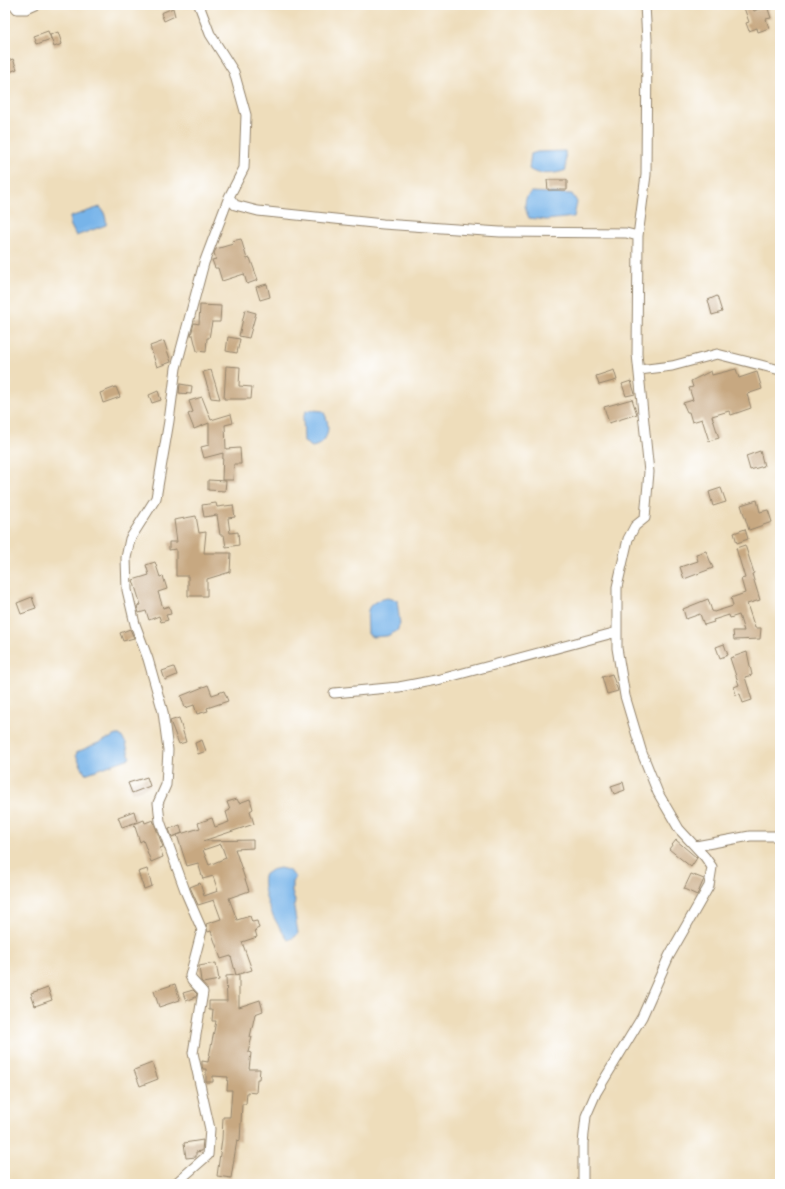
<svg xmlns="http://www.w3.org/2000/svg" width="785" height="1189" font-family="'EB Garamond',serif">
	<style>
		.water { fill: #77b4e9; stroke: #596f84 }
		.building { fill: #c7a881; fill-rule: evenodd }
		.lines { fill: none; stroke-linecap: round; stroke-linejoin: round }
		.minor-casing { stroke: #94846c; stroke-width: 11 }
		.minor { stroke: #fff; stroke-width: 9 }
	</style>
	<rect width="100%" height="100%" fill="#fff"/>
	<filter id="ink" filterUnits="userSpaceOnUse"><feTurbulence type="fractalNoise" baseFrequency=".025" numOctaves="2"/><feDisplacementMap in="SourceGraphic" scale="8" xChannelSelector="R" yChannelSelector="G"/><feConvolveMatrix kernelMatrix="1 2 1 2 8 2 1 2 1" color-interpolation-filters="sRGB"/></filter>
	<filter id="wash" filterUnits="userSpaceOnUse"><feTurbulence type="fractalNoise" baseFrequency=".012" numOctaves="4" result="noise"/><feDisplacementMap in="SourceGraphic" scale="16" xChannelSelector="R" yChannelSelector="G"/><feGaussianBlur stdDeviation="0.9" result="paint"/><feColorMatrix in="noise" values="0 0 0 0 0 0 0 0 0 0 0 0 0 0 0 0 0 1.4 0 .05"/><feComposite in="paint" operator="in"/></filter>
	<g filter="url(#wash)">
		<rect width="100%" height="100%" fill="#edb"/>
		<!-- water -->
		<path class="water" d="M565,151L566,170C557,174 537,176 529,169L531,154L537,152Z
			M531,192L572,194L577,202L574,217L546,220L529,218C525,210 522,199 531,192Z
			M100,207C104,210 107,220 106,225L76,236L70,224V217Z
			M313,410L323,411C332,425 329,444 312,447L304,442L303,418L306,411Z
			M387,598L397,600L400,624L397,631L387,636L372,637L368,634C368,612 362,604 387,598Z
			M117,735H120L126,743L130,758L85,774L76,755L77,752Z
			M280,868L288,870L296,877L292,882V892L295,901L294,908L298,933L295,937L288,940C275,922 261,897 264,875L271,870Z"/>
		<g id="blocks">
			<!-- building -->
			<path class="building" d="M743,5H752L754,11L767,6L771,18L766,19L769,28L758,32L757,28L749,31L746,23L749,22Z
				M173,8L175,16L164,21L161,13Z
				M48,31L51,39L37,44L34,36Z
				M58,32L62,44L54,47L50,35Z
				M13,59L17,69L5,74V62Z
				M547,180H567V190H548Z
				M241,239L247,259L250,258L258,280L247,284L244,274L222,281L218,268H215L212,260L216,259L214,253L216,249L233,244L232,241Z
				M267,284L270,297L260,300L256,287Z
				M717,296L722,312L712,315L708,300Z
				M200,305L221,306L220,322H212L209,338H207L206,352L197,351L193,335H191L194,323L199,324Z
				M245,310L256,313L249,338L239,336Z
				M228,337L240,339L237,353L226,351Z
				M164,341L171,362L157,367L150,346Z
				M226,366L240,367L239,386L252,387L251,399H224Z
				M736,369L739,378L757,372L762,389L747,394L751,408L731,415L729,411L712,416L719,438L709,441L702,419L692,422L689,412H687L683,403L693,400L689,388L693,387L691,381L711,371L712,375Z
				M211,370L220,399L211,398L203,372Z
				M614,370L617,380L599,385L596,376Z
				M631,381L635,394L626,396L622,384Z
				M180,384L192,386L191,394L179,393Z
				M116,387L120,397L103,403L100,393Z
				M158,391L161,400L152,403L149,395Z
				M202,397L211,420L231,414L233,423L225,425L226,449L240,448L241,464H234L233,480H222L223,453L204,458L201,447L209,445V423L194,429L188,414L193,412L189,401Z
				M632,399L637,414L609,423L604,407Z
				M760,451L764,466L750,470L746,456Z
				M208,480L226,481L225,491L208,490Z
				M721,488L726,502L713,506L709,492Z
				M757,500L760,512L768,510L772,522L749,530L741,505Z
				M216,503L217,507L233,505L235,517L228,518L230,533L238,532L239,545L226,547L224,535H220L217,515L204,517L202,505Z
				M196,516L199,533L206,532L204,553H231L230,572L207,579V596H188V576H176V549L169,550V542H177L174,520Z
				M745,529L748,539L737,543L734,533Z
				M745,545L754,573L752,574L760,600L747,604L755,628H761L760,639L734,640L733,631H744L739,615L730,618L729,615L713,620L714,622L704,625L700,614L686,619L683,609L708,599L712,611L714,612L733,606L731,598L745,593L741,579L745,578L736,548Z
				M706,551L713,568L684,579L680,567L698,561L696,554Z
				M155,562L160,577L163,576L167,589L158,592L163,608L169,606L171,614L166,615L168,620L161,622L159,616L149,620L146,611L139,613L137,606L141,605L133,580L149,575L146,565Z
				M32,597L36,609L21,614L17,603Z
				M130,629L134,638L123,641L120,633Z
				M724,644L728,655L720,658L716,647Z
				M747,652L752,675L745,677L752,700L743,703L740,694L736,695L734,687L739,685L730,658Z
				M174,667L177,675L165,680L162,671Z
				M612,674L618,691L607,694L602,677Z
				M208,685L212,695L224,691L228,701L207,708L208,711L197,714L194,705L185,708L181,696Z
				M179,718L186,742L179,744L170,721Z
				M202,740L206,751L198,754L195,743Z
				M147,777L150,786L132,793L128,783Z
				M623,782L625,790L614,794L611,786Z
				M237,799L239,803L250,799L253,809L250,811L254,824L203,841L253,840V848L235,849L249,891L229,898L237,920L250,916L252,922L257,921L259,928L255,930L257,937L242,942L252,970L236,975H239V1007L260,1000L263,1011L255,1014L250,1037H252L248,1052L251,1053L249,1069H260L259,1079H257L256,1093L247,1092L246,1104H242L240,1141L237,1140L231,1178L217,1176L222,1139L223,1117H230L232,1090H227L228,1077L213,1076V1082H206V1069H203L202,1066V1061L208,1062L216,1021H212L213,1010H209V1001H227L226,976L236,975L231,956L221,959L211,931L208,932L206,924L221,919L214,900L198,905L190,887L200,883L204,896L218,891L213,876L203,879L198,863L187,866L177,835L200,828L198,823L212,818L215,827L229,822L226,812L230,810L227,802ZM221,844L226,858L209,865L203,850Z
				M134,811L137,822L122,827L118,817Z
				M144,820L145,823L153,820L163,847L160,848L163,857L151,862L143,840L140,842L134,824Z
				M180,825L182,833L172,837L169,829Z
				M676,840L697,858L691,867L669,849Z
				M147,869L152,886L144,889L138,872Z
				M691,874L704,879L697,895L684,889Z
				M216,963L219,980L203,983L201,981L199,966Z
				M175,984L180,1000L159,1007L154,991Z
				M48,988L52,1000L35,1006L31,994Z
				M193,990L197,994L196,997L186,1001L183,993Z
				M152,1063L158,1079L140,1086L134,1070Z
				M203,1140L202,1151L196,1152V1157L186,1158L184,1143Z"/>
		</g>
	</g>
	<g filter="url(#ink)">
		<use href="#blocks" fill-opacity="0" stroke="#94846c" stroke-width="1"/>
		<g class="lines">
			<defs>
				<path id="minor" d="M14,5L17,9H27L36,5
					M199,5L210,34L234,72L246,115L244,168L229,197L235,205L258,211L383,224L500,232L626,233L638,236
					M639,370L672,366L717,354L780,370
					M334,693L399,687L441,679L617,632
					M696,846L750,836H780
					M175,1184L208,1155L210,1129L193,1053L203,992L192,980L190,976L202,930L186,893L160,821L158,803L166,785L168,750L163,712L148,659L135,624L127,590L126,558L130,539L156,498L169,421L176,368L204,263L229,197
					M583,1184V1143L586,1116L596,1093L642,1017L669,956L709,886L712,867L705,857L679,829L658,793L642,753L625,696L617,648V587L628,539L635,526L645,518L649,472L637,354L638,236L646,175L647,40L645,5"/>
			</defs>
			<!-- minor casing -->
			<use href="#minor" class="minor-casing"/>
			<!-- minor -->
			<use href="#minor" class="minor"/>
		</g>
	</g>
	<!-- margin -->
	<rect width="785" height="1189" fill="none" stroke="#fff" stroke-width="20"/>
</svg>
